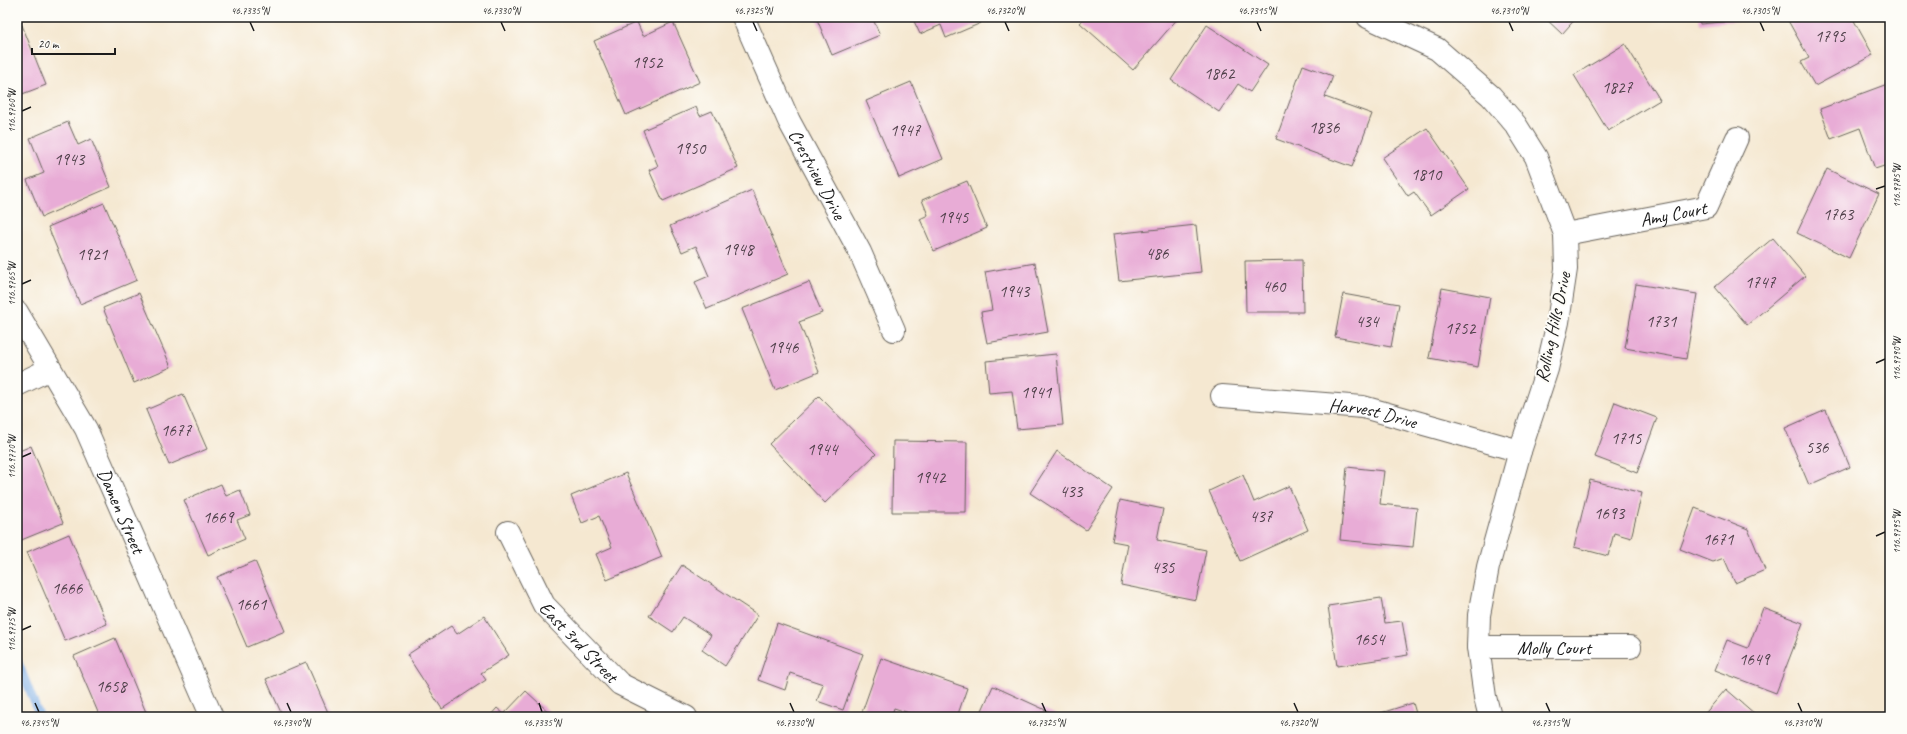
<svg xmlns="http://www.w3.org/2000/svg" width="1907" height="734" font-family="Caveat,sans-serif">
	<style>
		.lines { fill: none; stroke-linecap: round; stroke-linejoin: round }
		.stream { stroke: #7aace6; stroke-width: 8 }
		.building { fill: #e8acd6 }
		.minor-casing { stroke: #68635b; stroke-width: 24 }
		.minor { stroke: #fff; stroke-width: 22 }
		.ticks { fill: none; stroke: #1c1c1c; stroke-width: 1.5 }
		.labels { text-anchor: middle; stroke-width: 4; stroke-linejoin: round; paint-order: stroke }
		.number-label { font-size: 17px; fill: #4f404a }
		.street-label { font-size: 19px; fill: #1c1c1c; stroke: #fdfcf7 }
		.neatline { fill: none; stroke: #1c1c1c; stroke-width: 1.5 }
		.ticks-label { font-size: 10px; text-anchor: middle; fill: #1c1c1c }
	</style>
	<rect width="100%" height="100%" fill="#fdfcf7"/>
	<filter id="ink" filterUnits="userSpaceOnUse"><feTurbulence type="fractalNoise" baseFrequency=".025" numOctaves="2"/><feDisplacementMap in="SourceGraphic" scale="8" xChannelSelector="R" yChannelSelector="G"/><feConvolveMatrix kernelMatrix="1 2 1 2 8 2 1 2 1" color-interpolation-filters="sRGB"/></filter>
	<filter id="wash" filterUnits="userSpaceOnUse"><feTurbulence type="fractalNoise" baseFrequency=".012" numOctaves="4" result="noise"/><feDisplacementMap in="SourceGraphic" scale="16" xChannelSelector="R" yChannelSelector="G"/><feGaussianBlur stdDeviation="0.9" result="paint"/><feColorMatrix in="noise" values="0 0 0 0 0 0 0 0 0 0 0 0 0 0 0 0 0 1.4 0 .05"/><feComposite in="paint" operator="in"/></filter>
	<g filter="url(#wash)">
		<rect width="100%" height="100%" fill="#f5e8d1"/>
		<g class="lines">
			<!-- stream -->
			<path class="stream" d="M17,659L40,717"/>
		</g>
		<g id="blocks">
			<!-- building -->
			<path class="building" d="M816,17H872L880,35L832,55Z
				M912,17H979L981,23L946,38L941,25L920,34Z
				M1085,17H1179L1133,70L1080,23Z
				M1544,17H1577L1562,34Z
				M1699,17H1768V18L1700,24Z
				M1786,17H1852L1873,55L1815,86L1801,62L1809,58Z
				M637,22L643,36L673,22L700,82L626,115L594,41Z
				M22,25L46,85L17,96V27Z
				M1207,25L1268,65L1250,92L1238,84L1219,112L1171,80Z
				M1625,44L1660,100L1608,131L1574,75Z
				M1303,65L1333,76L1325,97L1372,114L1352,167L1276,139Z
				M911,82L943,159L899,178L866,101Z
				M1890,83V164L1875,169L1860,128L1831,139L1820,109Z
				M696,107L700,116L712,111L738,168L663,201L649,170L658,166L643,130Z
				M68,122L78,145L91,139L111,187L42,217L27,180L44,173L30,138Z
				M1427,128L1469,189L1431,215L1414,192L1408,196L1382,158Z
				M1827,169L1879,194L1849,258L1797,233Z
				M967,181L987,228L934,251L920,219L928,215L922,200Z
				M752,190L788,274L707,309L695,282L709,276L696,246L682,252L670,226Z
				M104,203L137,280L80,304L48,227Z
				M1196,225L1201,272L1119,281L1113,234Z
				M1773,238L1805,276L1747,325L1715,287Z
				M1302,260L1303,312H1246L1245,261Z
				M1035,263L1048,332L987,343L981,312L992,310L985,272Z
				M809,282L822,313L799,322L819,372L775,390L742,309Z
				M1636,284L1697,294L1686,359L1625,348Z
				M1442,288L1490,297L1478,367L1429,358Z
				M139,293L171,367L134,383L103,308Z
				M1343,294L1399,304L1391,347L1335,337Z
				M1056,354L1063,425L1017,429L1012,391L989,393L986,361Z
				M183,394L207,449L169,465L146,410Z
				M819,396L876,454L825,503L769,444Z
				M1615,402L1657,418L1637,473L1595,457Z
				M1826,410L1850,467L1809,485L1785,428Z
				M893,441L967,442L966,512H892Z
				M31,446L63,523L19,541L17,537V452Z
				M1057,451L1113,489L1086,530L1030,493Z
				M1347,467L1384,471L1380,504L1417,508L1413,547L1340,540Z
				M626,473L662,557L607,580L596,554L612,547L599,516L582,523L571,496Z
				M1243,475L1254,502L1289,486L1308,530L1240,561L1209,491Z
				M1590,480L1642,493L1631,538L1614,533L1608,556L1574,547Z
				M221,484L226,496L240,490L250,515L237,520L245,539L208,555L184,500Z
				M1120,500L1163,509L1157,540L1206,550L1196,600L1121,585L1128,544L1112,541Z
				M1695,508L1748,529L1765,570L1735,583L1724,558L1713,562L1680,549Z
				M69,534L107,624L65,641L27,552Z
				M255,561L285,631L247,647L217,577Z
				M682,565L758,615L725,666L702,650L711,635L683,617L673,632L649,616Z
				M1381,598L1385,623L1402,621L1408,655L1337,666L1328,606Z
				M1763,608L1803,623L1776,693L1715,670L1727,640L1748,648Z
				M484,616L509,655L481,673L486,680L442,709L407,655L451,626L457,634Z
				M777,623L863,654L843,710L817,701L823,684L790,673L785,690L758,680Z
				M115,638L148,717H100L74,656Z
				M881,658L967,688L957,717H921L894,708L891,717H867L861,715Z
				M306,662L330,717H283L266,679Z
				M993,686L1061,717H979Z
				M1726,689L1755,714L1753,717H1702Z
				M526,691L554,717H489L497,708L504,714Z
				M1413,703L1417,717H1368Z"/>
		</g>
	</g>
	<g filter="url(#ink)">
		<use href="#blocks" fill-opacity="0" stroke="#68635b" stroke-width="1"/>
		<g class="lines">
			<defs>
				<g id="minor">
					<path id="s1" d="M743,17L789,121L860,252L894,330"/>
					<path d="M1368,17L1437,49L1491,96L1516,125L1536,157L1565,234L1566,269L1558,322L1547,369L1520,451L1488,567L1479,615L1478,647L1485,697L1490,717"/>
					<path id="s2" d="M1565,234L1706,207L1737,138"/>
					<path id="s3" d="M17,312L86,429L212,717"/>
					<path d="M17,385L50,369"/>
					<path id="s4" d="M1222,396L1363,407L1520,451"/>
					<path id="s5" d="M508,532L544,605L620,684L686,717"/>
					<path id="s6" d="M1478,647H1630"/>
				</g>
			</defs>
			<!-- minor casing -->
			<use href="#minor" class="minor-casing"/>
			<!-- minor -->
			<use href="#minor" class="minor"/>
		</g>
	</g>
	<!-- ticks -->
	<path class="ticks" d="M250,22L254,31M501,22L505,31M753,22L757,31M1005,22L1009,31M1257,22L1261,31M1509,22L1513,31M1760,22L1764,31M22,111L31,107M1876,189L1885,186M22,284L31,280M1876,363L1885,359M22,457L31,453M1876,536L1885,532M22,630L31,626M35,703L39,712M287,703L291,712M539,703L542,712M790,703L794,712M1042,703L1046,712M1294,703L1298,712M1546,703L1550,712M1798,703L1802,712"/>
	<g class="labels">
		<!-- number labels -->
		<g class="number-label">
			<text x="1830" y="42">1795</text>
			<text x="647" y="68">1952</text>
			<text x="1219" y="79">1862</text>
			<text x="1617" y="93">1827</text>
			<text x="1324" y="133">1836</text>
			<text x="905" y="136">1947</text>
			<text x="690" y="154">1950</text>
			<text x="69" y="165">1943</text>
			<text x="1426" y="180">1810</text>
			<text x="1838" y="220">1763</text>
			<text x="953" y="223">1945</text>
			<text x="738" y="255">1948</text>
			<text x="1157" y="259">486</text>
			<text x="92" y="260">1921</text>
			<text x="1760" y="288">1747</text>
			<text x="1274" y="292">460</text>
			<text x="1014" y="297">1943</text>
			<text x="1367" y="327">434</text>
			<text x="1661" y="327">1731</text>
			<text x="1460" y="334">1752</text>
			<text x="783" y="353">1946</text>
			<text x="1036" y="398">1941</text>
			<text x="176" y="436">1677</text>
			<text x="1626" y="444">1715</text>
			<text x="1817" y="453">536</text>
			<text x="822" y="455">1944</text>
			<text x="930" y="483">1942</text>
			<text x="1071" y="497">433</text>
			<text x="1609" y="519">1693</text>
			<text x="1261" y="522">437</text>
			<text x="218" y="523">1669</text>
			<text x="1718" y="545">1671</text>
			<text x="1163" y="573">435</text>
			<text x="67" y="594">1666</text>
			<text x="251" y="610">1661</text>
			<text x="1369" y="645">1654</text>
			<text x="1754" y="665">1649</text>
			<text x="111" y="692">1658</text>
		</g>
		<!-- street labels -->
		<g class="street-label">
			<text dy="7" stroke="none"><textPath href="#s1" startOffset="174">Crestview Drive</textPath></text>
			<text dy="7" stroke="none"><textPath href="#s2" startOffset="110">Amy Court</textPath></text>
			<text transform="translate(1552 327) rotate(-78)" y="7">Rolling Hills Drive</text>
			<text dy="7" stroke="none"><textPath href="#s4" startOffset="152">Harvest Drive</textPath></text>
			<text dy="7" stroke="none"><textPath href="#s3" startOffset="225">Damen Street</textPath></text>
			<text dy="7" stroke="none"><textPath href="#s5" startOffset="132">East 3rd Street</textPath></text>
			<text dy="7" stroke="none"><textPath href="#s6" startOffset="76">Molly Court</textPath></text>
		</g>
	</g>
	<!-- margin -->
	<rect width="1907" height="734" fill="none" stroke="#fdfcf7" stroke-width="44"/>
	<!-- scale -->
	<path d="M32 48v6h83v-6" fill="none" stroke="#1c1c1c" stroke-width="2"/>
	<text x="38" y="48" font-size="12" fill="#1c1c1c" stroke="#fdfcf7" stroke-width="3" paint-order="stroke">20 m</text>
	<rect x="22" y="22" width="1863" height="690" class="neatline"/>
	<g class="ticks-label">
		<text x="250" y="14">46.7335°N</text>
		<text x="501" y="14">46.7330°N</text>
		<text x="753" y="14">46.7325°N</text>
		<text x="1005" y="14">46.7320°N</text>
		<text x="1257" y="14">46.7315°N</text>
		<text x="1509" y="14">46.7310°N</text>
		<text x="1760" y="14">46.7305°N</text>
		<text transform="translate(11 111) rotate(-90)" y="4">116.9760°W</text>
		<text transform="translate(1896 186) rotate(-90)" y="4">116.9785°W</text>
		<text transform="translate(11 284) rotate(-90)" y="4">116.9765°W</text>
		<text transform="translate(1896 359) rotate(-90)" y="4">116.9790°W</text>
		<text transform="translate(11 457) rotate(-90)" y="4">116.9770°W</text>
		<text transform="translate(1896 532) rotate(-90)" y="4">116.9795°W</text>
		<text transform="translate(11 630) rotate(-90)" y="4">116.9775°W</text>
		<text x="39" y="726">46.7345°N</text>
		<text x="291" y="726">46.7340°N</text>
		<text x="542" y="726">46.7335°N</text>
		<text x="794" y="726">46.7330°N</text>
		<text x="1046" y="726">46.7325°N</text>
		<text x="1298" y="726">46.7320°N</text>
		<text x="1550" y="726">46.7315°N</text>
		<text x="1802" y="726">46.7310°N</text>
	</g>
</svg>
